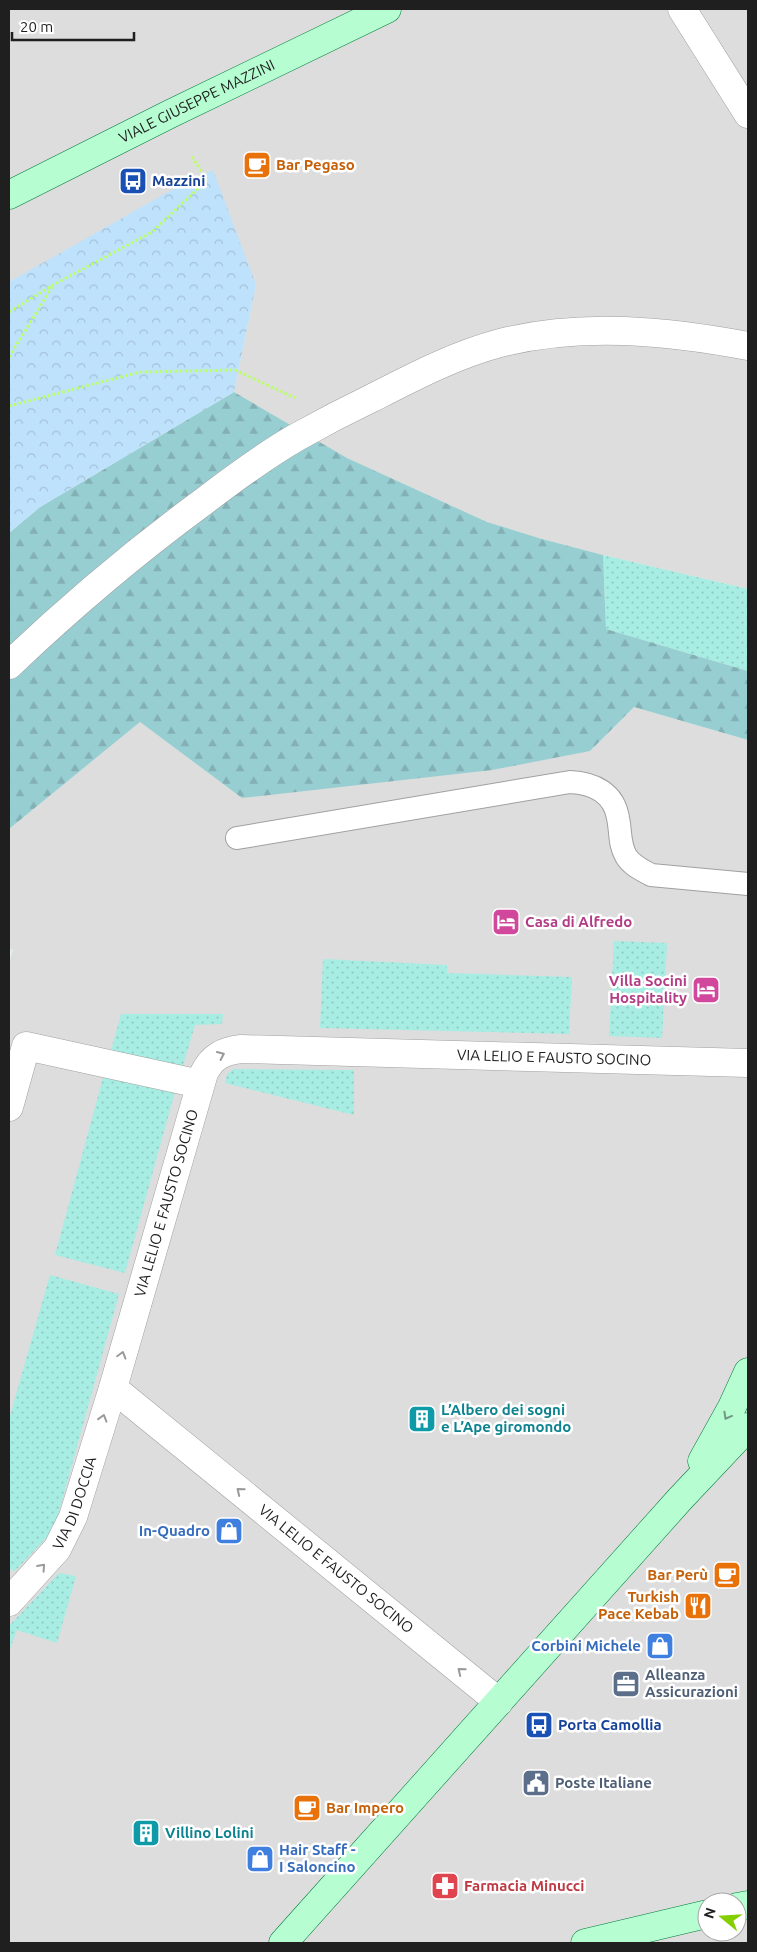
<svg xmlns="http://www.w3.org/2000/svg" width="757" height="1952" font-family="Ubuntu,sans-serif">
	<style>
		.residential { fill: #dcdddc; fill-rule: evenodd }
		.grass { fill: url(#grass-dots) }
		.forest { fill: url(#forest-firs) }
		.park { fill: url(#park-crowns) }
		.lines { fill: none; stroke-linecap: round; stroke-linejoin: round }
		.service-casing { stroke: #a0a0a0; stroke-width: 24 }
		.minor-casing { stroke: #a0a0a0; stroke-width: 29 }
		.secondary-casing { stroke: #007c39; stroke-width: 29 }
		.path { stroke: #baff67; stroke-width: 3; stroke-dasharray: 2.5 2.5; stroke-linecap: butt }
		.service { stroke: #fff; stroke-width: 22 }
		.minor { stroke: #fff; stroke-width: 28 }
		.secondary { stroke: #b6fdd2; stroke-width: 28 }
		.oneway { stroke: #9a9a9a }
		.oneway2 { stroke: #729981 }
		.labels { text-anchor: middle; stroke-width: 5; stroke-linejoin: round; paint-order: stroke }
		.street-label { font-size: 15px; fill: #1f1f1f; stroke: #fff }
		.food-label { font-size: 15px; font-weight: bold; fill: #c56008; stroke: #fff; text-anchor: start }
		.transit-label { font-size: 15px; font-weight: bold; fill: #164399; stroke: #fff; text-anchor: start }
		.hotel-label { font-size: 15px; font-weight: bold; fill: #b23c85; stroke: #fff; text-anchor: start }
		.culture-label { font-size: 15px; font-weight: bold; fill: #0d838f; stroke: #fff; text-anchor: start }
		.shop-label { font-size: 15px; font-weight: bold; fill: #366cbe; stroke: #fff; text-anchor: end }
		.service-label { font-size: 15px; font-weight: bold; fill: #4e5e75; stroke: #fff; text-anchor: start }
		.health-label { font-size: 15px; font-weight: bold; fill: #be3a42; stroke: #fff; text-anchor: start }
	</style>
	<defs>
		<pattern id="grass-dots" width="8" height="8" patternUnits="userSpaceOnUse" patternTransform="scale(1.25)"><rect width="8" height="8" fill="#a8ede3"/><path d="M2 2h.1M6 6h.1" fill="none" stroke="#90cbc2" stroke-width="1.8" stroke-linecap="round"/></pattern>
		<pattern id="forest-firs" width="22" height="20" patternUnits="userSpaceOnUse" patternTransform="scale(1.25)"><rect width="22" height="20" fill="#97ced2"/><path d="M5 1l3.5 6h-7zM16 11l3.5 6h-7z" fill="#82b0b4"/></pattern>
		<pattern id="park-crowns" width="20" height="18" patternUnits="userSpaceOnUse" patternTransform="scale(1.25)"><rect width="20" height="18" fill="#bfe2fc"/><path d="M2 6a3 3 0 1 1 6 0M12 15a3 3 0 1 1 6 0" fill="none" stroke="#a4c1d8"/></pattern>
	</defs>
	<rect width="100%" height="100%" fill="#e4f0e5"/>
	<!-- residential -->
	<path class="residential" d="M9,9H748V589L603,555L542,539L487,522L347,458L234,392L256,285L9,282Z
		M634,707L748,740V1943H9V963L13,950L9,948V829L140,722L242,798L590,751ZM707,1902H737V1932H707Z"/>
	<!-- grass -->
	<path class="grass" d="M603,555L748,589V671L606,629Z
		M614,941L667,943L662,1038L609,1036Z
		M323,959L447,965V973L572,977L569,1034L320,1028Z
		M121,1014H223L222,1024L195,1025L182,1069L110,1054Z
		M234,1069L354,1070V1115L225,1083L227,1074Z
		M104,1074L176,1088L125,1273L55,1255Z
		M50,1275L119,1294L57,1519L50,1534L15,1571L9,1569V1419Z
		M59,1573L76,1576L57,1643L17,1630L9,1651V1626Z"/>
	<!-- forest -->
	<path class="forest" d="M234,392L347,458L487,522L542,539L603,555L606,629L748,671V740L634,707L590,751L492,770L242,798L140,722L9,829V533L40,507Z"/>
	<!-- park -->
	<path class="park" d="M213,170L256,285L234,392L40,507L9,533V282L168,192Z"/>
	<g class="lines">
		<defs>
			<path id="service" d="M237,838L570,782C594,783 614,793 618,818C621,832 619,844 626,856C631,865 642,870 651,875L748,884"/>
			<g id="minor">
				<path d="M682,9L748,114"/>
				<path d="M9,665C70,607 135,552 203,502C233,479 264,456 297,437C322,423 347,410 372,398C413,377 455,355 500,343C581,322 668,331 748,346"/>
				<path d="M9,1107L26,1046L200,1084"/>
				<path id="s1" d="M9,1602L57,1549L73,1517L113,1388"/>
				<path id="s2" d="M499,1702L113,1388L204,1073C212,1057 223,1051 241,1049L748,1063"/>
			</g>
			<g id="secondary">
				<path id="s3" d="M9,195L170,114L387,9"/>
				<path d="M702,1461L732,1407L748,1372"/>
				<path d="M737,1907L748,1905"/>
				<path d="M283,1943L680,1499L748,1427"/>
				<path d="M585,1943L707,1914"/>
			</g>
		</defs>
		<!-- service casing -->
		<use href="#service" class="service-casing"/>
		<!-- minor casing -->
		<use href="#minor" class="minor-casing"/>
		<!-- secondary casing -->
		<use href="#secondary" class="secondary-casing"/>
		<!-- path -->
		<path class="path" d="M9,312L53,285L152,232L207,180L191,155
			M9,357L52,287
			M9,406L140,372L235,370L295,398"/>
		<!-- service -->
		<use href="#service" class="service"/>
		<!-- minor -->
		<use href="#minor" class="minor"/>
		<!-- secondary -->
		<use href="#secondary" class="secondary"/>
	</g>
	<!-- one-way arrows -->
	<defs><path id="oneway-chevron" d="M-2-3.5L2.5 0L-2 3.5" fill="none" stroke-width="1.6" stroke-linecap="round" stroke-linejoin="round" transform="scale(1.25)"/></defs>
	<g class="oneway">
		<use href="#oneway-chevron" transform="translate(221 1055) rotate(-25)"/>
		<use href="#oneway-chevron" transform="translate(122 1355) rotate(-74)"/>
		<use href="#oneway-chevron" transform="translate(103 1418) rotate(-73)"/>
		<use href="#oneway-chevron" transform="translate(240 1491) rotate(-141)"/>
		<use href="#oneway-chevron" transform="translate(42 1567) rotate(-48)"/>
		<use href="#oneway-chevron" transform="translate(461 1671) rotate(-141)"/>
	</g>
	<use class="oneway2" href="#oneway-chevron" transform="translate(727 1416) rotate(119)"/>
	<!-- icons -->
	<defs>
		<symbol id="cafe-square" viewBox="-11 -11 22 22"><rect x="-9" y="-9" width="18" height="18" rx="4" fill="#e8710a" stroke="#fff"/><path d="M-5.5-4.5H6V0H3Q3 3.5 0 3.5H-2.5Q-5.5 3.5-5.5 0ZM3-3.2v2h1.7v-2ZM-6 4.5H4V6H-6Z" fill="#fff"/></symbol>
		<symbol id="bus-square" viewBox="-11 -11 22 22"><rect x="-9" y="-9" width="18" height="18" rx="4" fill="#1a4fb4" stroke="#fff"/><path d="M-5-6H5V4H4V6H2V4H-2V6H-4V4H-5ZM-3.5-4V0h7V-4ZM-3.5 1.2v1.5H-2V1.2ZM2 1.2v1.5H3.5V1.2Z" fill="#fff"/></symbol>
		<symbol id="hotel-square" viewBox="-11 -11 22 22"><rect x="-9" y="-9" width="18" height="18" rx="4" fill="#d1479c" stroke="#fff"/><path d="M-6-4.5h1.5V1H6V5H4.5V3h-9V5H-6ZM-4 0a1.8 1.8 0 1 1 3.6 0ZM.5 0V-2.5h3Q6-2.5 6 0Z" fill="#fff"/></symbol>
		<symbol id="building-square" viewBox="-11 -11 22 22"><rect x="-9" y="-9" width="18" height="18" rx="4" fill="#0f9aa8" stroke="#fff"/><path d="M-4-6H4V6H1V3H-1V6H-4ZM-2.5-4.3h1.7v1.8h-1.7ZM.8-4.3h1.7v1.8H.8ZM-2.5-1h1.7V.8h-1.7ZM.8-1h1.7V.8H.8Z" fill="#fff"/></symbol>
		<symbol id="shop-square" viewBox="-11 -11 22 22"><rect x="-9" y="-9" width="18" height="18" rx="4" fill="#3f7fe0" stroke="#fff"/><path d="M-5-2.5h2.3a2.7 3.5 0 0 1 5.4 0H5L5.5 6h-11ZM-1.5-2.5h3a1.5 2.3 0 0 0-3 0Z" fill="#fff"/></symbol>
		<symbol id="restaurant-square" viewBox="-11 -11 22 22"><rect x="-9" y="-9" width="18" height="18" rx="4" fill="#e8710a" stroke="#fff"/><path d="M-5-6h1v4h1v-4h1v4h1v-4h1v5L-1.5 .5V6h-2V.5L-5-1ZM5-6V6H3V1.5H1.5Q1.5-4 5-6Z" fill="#fff"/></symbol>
		<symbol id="office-square" viewBox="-11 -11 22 22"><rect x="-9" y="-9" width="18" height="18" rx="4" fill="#5c6f8a" stroke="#fff"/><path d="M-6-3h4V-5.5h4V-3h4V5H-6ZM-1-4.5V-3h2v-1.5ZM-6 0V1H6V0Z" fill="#fff"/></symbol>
		<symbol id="civic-square" viewBox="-11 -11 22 22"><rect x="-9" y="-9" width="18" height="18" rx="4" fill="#5c6f8a" stroke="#fff"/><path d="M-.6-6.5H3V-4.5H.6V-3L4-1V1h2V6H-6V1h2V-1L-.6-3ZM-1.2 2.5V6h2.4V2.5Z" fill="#fff"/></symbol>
		<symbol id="pharmacy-square" viewBox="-11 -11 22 22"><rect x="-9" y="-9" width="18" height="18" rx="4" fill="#e0444e" stroke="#fff"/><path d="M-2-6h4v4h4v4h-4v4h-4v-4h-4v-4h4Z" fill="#fff"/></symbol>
	</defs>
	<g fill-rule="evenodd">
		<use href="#cafe-square" x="241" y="149" width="32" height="32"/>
		<use href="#bus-square" x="117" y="165" width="32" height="32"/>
		<use href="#hotel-square" x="490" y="906" width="32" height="32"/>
		<use href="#hotel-square" x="690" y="974" width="32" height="32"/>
		<use href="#building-square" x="406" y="1403" width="32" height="32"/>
		<use href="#shop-square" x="213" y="1515" width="32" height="32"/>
		<use href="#cafe-square" x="711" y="1559" width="32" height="32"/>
		<use href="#restaurant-square" x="682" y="1590" width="32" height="32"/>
		<use href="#shop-square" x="644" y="1630" width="32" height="32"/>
		<use href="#office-square" x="610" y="1668" width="32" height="32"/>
		<use href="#bus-square" x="523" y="1709" width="32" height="32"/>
		<use href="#civic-square" x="520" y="1767" width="32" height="32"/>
		<use href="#cafe-square" x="291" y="1792" width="32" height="32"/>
		<use href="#building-square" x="130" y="1817" width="32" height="32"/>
		<use href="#shop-square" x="244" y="1843" width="32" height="32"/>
		<use href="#pharmacy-square" x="429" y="1870" width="32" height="32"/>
	</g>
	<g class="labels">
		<!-- street labels -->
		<g class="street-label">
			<text dy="5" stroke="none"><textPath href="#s3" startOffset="210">VIALE GIUSEPPE MAZZINI</textPath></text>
			<text dy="5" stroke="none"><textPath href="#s2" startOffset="1185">VIA LELIO E FAUSTO SOCINO</textPath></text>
			<text dy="5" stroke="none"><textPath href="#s2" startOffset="690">VIA LELIO E FAUSTO SOCINO</textPath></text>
			<text dy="5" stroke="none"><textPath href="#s1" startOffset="121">VIA DI DOCCIA</textPath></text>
			<text transform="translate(336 1569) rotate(39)" y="5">VIA LELIO E FAUSTO SOCINO</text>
		</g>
		<!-- food labels -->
		<g class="food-label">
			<text x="276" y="170">Bar Pegaso</text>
			<text x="708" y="1580" text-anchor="end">Bar Perù</text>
			<text x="679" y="1602" text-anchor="end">Turkish<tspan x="679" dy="17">Pace Kebab</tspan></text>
			<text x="326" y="1813">Bar Impero</text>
		</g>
		<!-- transit labels -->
		<g class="transit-label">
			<text x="152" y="186">Mazzini</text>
			<text x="558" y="1730">Porta Camollia</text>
		</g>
		<!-- hotel labels -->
		<g class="hotel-label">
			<text x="525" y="927">Casa di Alfredo</text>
			<text x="687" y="986" text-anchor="end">Villa Socini<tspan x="687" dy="17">Hospitality</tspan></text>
		</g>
		<!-- culture labels -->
		<g class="culture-label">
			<text x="441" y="1415">L’Albero dei sogni<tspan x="441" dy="17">e L’Ape giromondo</tspan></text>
			<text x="165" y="1838">Villino Lolini</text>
		</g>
		<!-- shop labels -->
		<g class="shop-label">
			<text x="210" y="1536">In-Quadro</text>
			<text x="641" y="1651">Corbini Michele</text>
			<text x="279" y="1855" text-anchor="start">Hair Staff -<tspan x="279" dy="17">I Saloncino</tspan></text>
		</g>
		<!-- service labels -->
		<g class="service-label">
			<text x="645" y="1680">Alleanza<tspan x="645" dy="17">Assicurazioni</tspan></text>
			<text x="555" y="1788">Poste Italiane</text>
		</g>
		<!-- health labels -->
		<g class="health-label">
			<text x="464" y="1891">Farmacia Minucci</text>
		</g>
	</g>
	<!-- border -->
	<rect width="757" height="1952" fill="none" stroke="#1f1f1f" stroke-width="20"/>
	<!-- north arrow -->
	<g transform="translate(722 1917) rotate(288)"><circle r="24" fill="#ffffff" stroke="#a5a5a5"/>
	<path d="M0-4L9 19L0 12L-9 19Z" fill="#85ce00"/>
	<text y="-8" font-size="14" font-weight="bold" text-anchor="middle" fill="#1f1f1f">N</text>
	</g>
	<!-- scale -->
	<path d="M12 32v8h122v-8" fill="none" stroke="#1f1f1f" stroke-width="2.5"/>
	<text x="20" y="32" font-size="15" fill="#1f1f1f" stroke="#ffffff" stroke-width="4" paint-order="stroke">20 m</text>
</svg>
